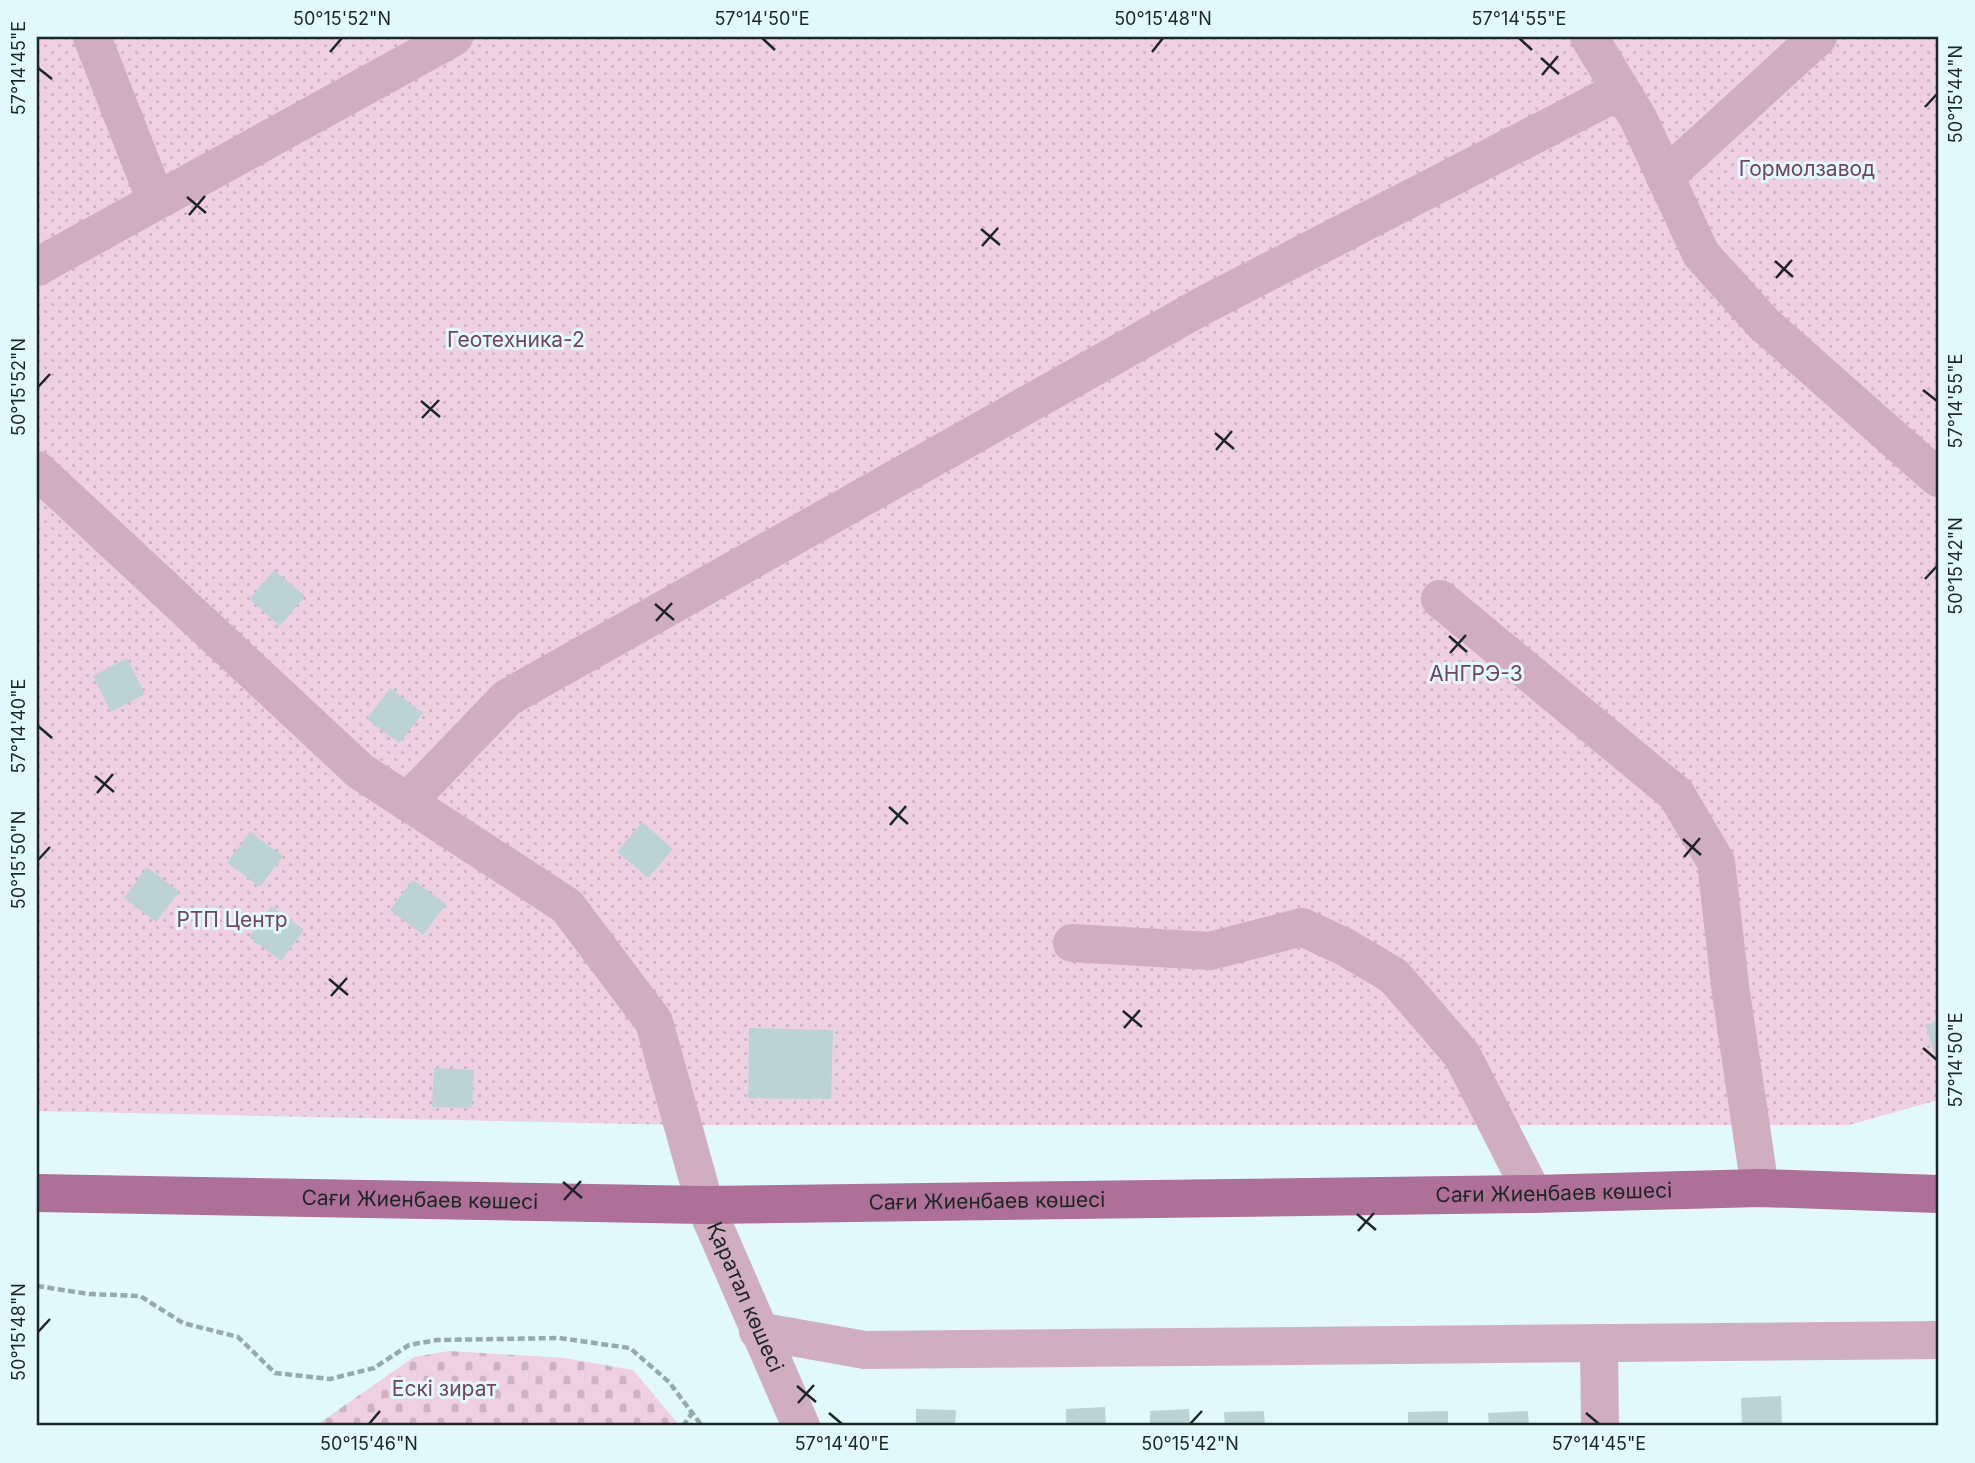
<svg xmlns="http://www.w3.org/2000/svg" width="1975" height="1463" font-family="Inter,sans-serif">
	<style>
		.cemetery { fill: url(#cemetery-stones) }
		.garden { fill: url(#garden-dots) }
		.building { fill: #bbd3d6 }
		.lines { fill: none; stroke-linecap: round; stroke-linejoin: round }
		.path { stroke: #96a9ac; stroke-width: 4.5; stroke-dasharray: 7 3.5; stroke-linecap: butt }
		.minor { stroke: #d0adc1; stroke-width: 38 }
		.major { stroke: #ae7096; stroke-width: 38 }
		.ticks { fill: none; stroke: #1d2627; stroke-width: 2.5 }
		.labels { text-anchor: middle; stroke-width: 6; stroke-linejoin: round; paint-order: stroke }
		.park-label { font-size: 21px; fill: #744362; stroke: #e1f9fd }
		.street-label { font-size: 21px; fill: #1d2627; stroke: #e1f9fd }
		.neatline { fill: none; stroke: #1d2627; stroke-width: 2.5 }
		.ticks-label { font-size: 18px; text-anchor: middle; fill: #1d2627 }
	</style>
	<defs>
		<pattern id="cemetery-stones" width="16" height="16" patternUnits="userSpaceOnUse" patternTransform="scale(1.75)"><rect width="16" height="16" fill="#efd0e2"/><path d="M2 7V4a2 2 0 0 1 4 0v3zM10 15v-3a2 2 0 0 1 4 0v3z" fill="#ccb2c2"/></pattern>
		<pattern id="garden-dots" width="8" height="8" patternUnits="userSpaceOnUse" patternTransform="scale(1.75)"><rect width="8" height="8" fill="#efd0e2"/><path d="M2 2h.1M6 6h.1" fill="none" stroke="#ccb2c2" stroke-width="1.8" stroke-linecap="round"/></pattern>
	</defs>
	<rect width="100%" height="100%" fill="#e1f9fd"/>
	<!-- cemetery -->
	<path class="cemetery" d="M449,1351L564,1358L633,1370L680,1426H315L414,1357Z"/>
	<!-- garden -->
	<path class="garden" d="M37,37H1938V1100L1849,1125H682L37,1111Z"/>
	<!-- building -->
	<path class="building" d="M274,570L305,596L280,626L249,599Z
		M127,658L145,694L111,712L93,676Z
		M390,688L423,713L399,743L367,719Z
		M642,822L673,849L648,878L617,852Z
		M250,832L283,856L260,887L227,863Z
		M147,867L179,892L156,922L124,898Z
		M413,880L446,904L423,935L390,910Z
		M272,906L304,930L281,961L249,937Z
		M1938,1021V1066L1925,1025Z
		M749,1028L833,1030L831,1099L748,1098Z
		M434,1068L474,1070L472,1108L432,1107Z
		M1781,1396L1782,1426H1742L1741,1398Z
		M1105,1407L1106,1426H1066V1409Z
		M916,1409L956,1410L955,1426H916Z
		M1189,1409L1190,1426H1150V1411Z
		M1264,1411L1265,1426H1225L1224,1412Z
		M1448,1411V1426H1408V1412Z
		M1528,1411L1529,1426H1489L1488,1413Z"/>
	<g class="lines">
		<!-- path -->
		<path class="path" d="M37,1286L89,1294L140,1296L183,1323L238,1337L275,1373L330,1379L374,1368L409,1345L437,1340L559,1338L630,1348L669,1382L702,1426
			M683,1426L692,1413"/>
		<!-- minor -->
		<g class="minor">
			<path d="M92,37L156,201"/>
			<path d="M1589,37L1638,118L1701,254L1763,323L1938,478"/>
			<path d="M1665,177L1818,37"/>
			<path d="M37,267L454,37"/>
			<path id="s1" d="M37,470L360,771L567,906L654,1022L705,1205L801,1426"/>
			<path d="M1440,599L1676,794L1716,862L1730,986L1760,1188"/>
			<path d="M407,802L507,698L1204,305L1621,90"/>
			<path d="M1072,943L1210,951L1302,927L1345,947L1394,976L1462,1055L1533,1194"/>
			<path d="M758,1331L865,1350L1938,1340"/>
			<path d="M1599,1343L1600,1426"/>
		</g>
		<!-- major -->
		<path class="major" id="s2" d="M37,1193L705,1205L1533,1194L1760,1188L1938,1194"/>
	</g>
	<!-- ticks -->
	<path class="ticks" d="M762,38L775,50M1519,38L1532,50M330,52L342,38M1152,52L1163,38M1541,58L1559,74M38,68L52,79M1542,75L1558,56M1925,107L1937,94M187,197L206,213M189,215L205,196M981,229L1000,245M982,246L998,228M1775,261L1793,277M1776,278L1792,260M38,387L50,374M1923,390L1937,401M421,401L440,417M422,418L439,400M1215,433L1234,449M1216,450L1232,431M1925,579L1937,566M655,604L674,620M656,621L672,603M1449,636L1467,652M1450,653L1466,635M38,726L52,738M95,776L114,792M97,793L113,774M889,807L908,824M890,825L906,806M1683,839L1701,855M1684,857L1700,838M38,860L50,847M329,979L348,995M331,996L347,978M1123,1011L1142,1027M1124,1028L1140,1010M1923,1048L1937,1060M563,1182L582,1198M564,1200L581,1181M1357,1214L1376,1230M1358,1231L1374,1213M38,1332L50,1319M797,1386L816,1402M798,1403L814,1385M829,1413L842,1424M1586,1413L1599,1424M369,1424L380,1411M1190,1424L1202,1411"/>
	<g class="labels">
		<!-- park labels -->
		<g class="park-label">
			<text x="1807" y="176">Гормолзавод</text>
			<text x="516" y="347">Геотехника-2</text>
			<text x="1476" y="681">АНГРЭ-3</text>
			<text x="232" y="927">РТП Центр</text>
			<text x="444" y="1396">Ескі зират</text>
		</g>
		<!-- street labels -->
		<g class="street-label">
			<text dy="7" stroke="none"><textPath href="#s2" startOffset="1517">Сағи Жиенбаев көшесі</textPath></text>
			<text dy="7" stroke="none"><textPath href="#s2" startOffset="383">Сағи Жиенбаев көшесі</textPath></text>
			<text dy="7" stroke="none"><textPath href="#s2" startOffset="950">Сағи Жиенбаев көшесі</textPath></text>
			<text dy="7" stroke="none"><textPath href="#s1" startOffset="1124">Қаратал көшесі</textPath></text>
		</g>
	</g>
	<!-- border -->
	<rect width="1975" height="1463" fill="none" stroke="#e1f9fd" stroke-width="77"/>
	<rect x="38" y="38" width="1899" height="1386" class="neatline"/>
	<g class="ticks-label">
		<text x="342" y="25">50°15'52"N</text>
		<text x="762" y="25">57°14'50"E</text>
		<text x="1163" y="25">50°15'48"N</text>
		<text x="1519" y="25">57°14'55"E</text>
		<text transform="translate(19 68) rotate(-90)" y="6">57°14'45"E</text>
		<text transform="translate(1956 94) rotate(-90)" y="6">50°15'44"N</text>
		<text transform="translate(19 387) rotate(-90)" y="6">50°15'52"N</text>
		<text transform="translate(1956 401) rotate(-90)" y="6">57°14'55"E</text>
		<text transform="translate(1956 566) rotate(-90)" y="6">50°15'42"N</text>
		<text transform="translate(19 726) rotate(-90)" y="6">57°14'40"E</text>
		<text transform="translate(19 860) rotate(-90)" y="6">50°15'50"N</text>
		<text transform="translate(1956 1060) rotate(-90)" y="6">57°14'50"E</text>
		<text transform="translate(19 1332) rotate(-90)" y="6">50°15'48"N</text>
		<text x="369" y="1450">50°15'46"N</text>
		<text x="842" y="1450">57°14'40"E</text>
		<text x="1190" y="1450">50°15'42"N</text>
		<text x="1599" y="1450">57°14'45"E</text>
	</g>
</svg>
